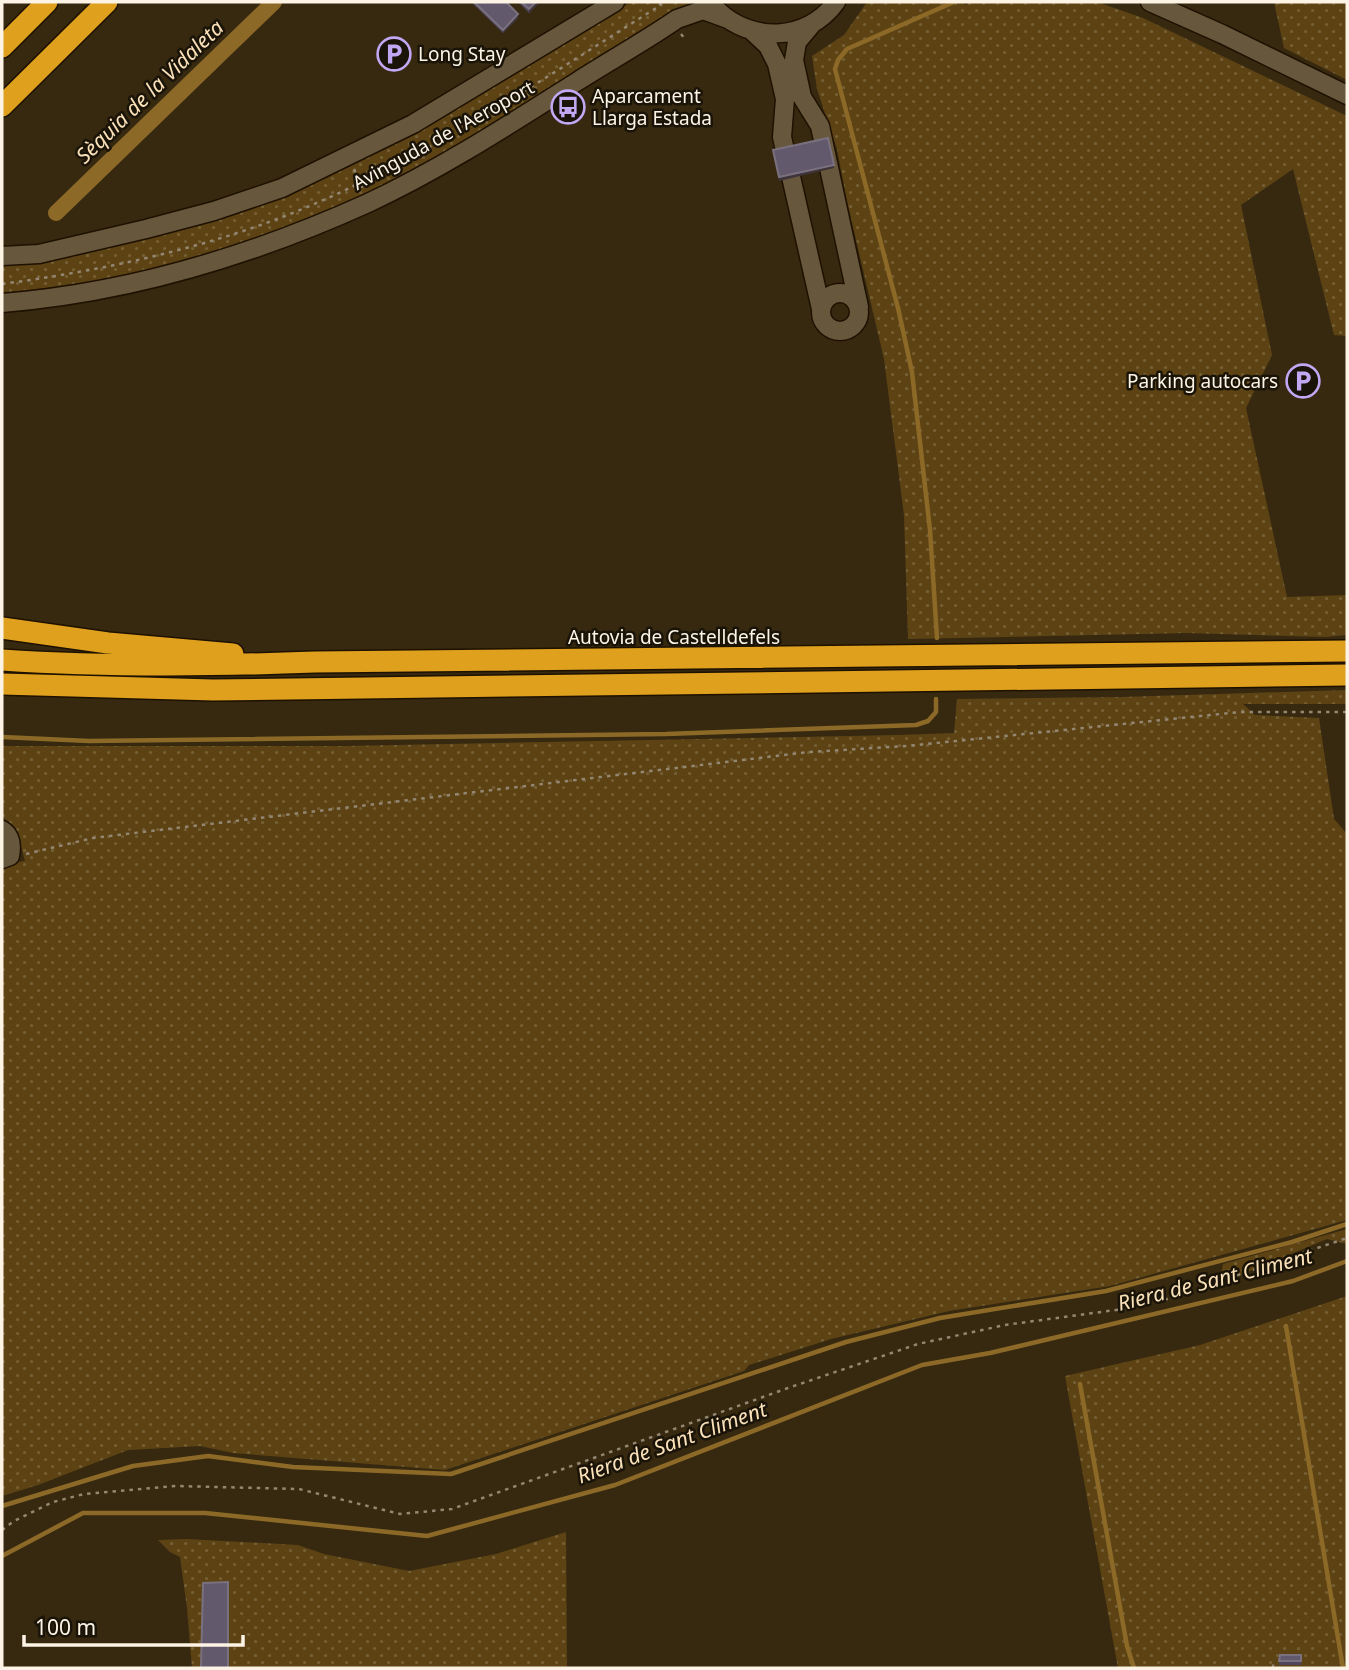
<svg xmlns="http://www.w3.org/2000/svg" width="1349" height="1670" font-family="'Noto Sans',sans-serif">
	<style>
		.grass { fill: url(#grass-dots) }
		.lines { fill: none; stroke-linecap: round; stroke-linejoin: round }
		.stream { stroke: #8d6928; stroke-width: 4.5 }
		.canal { stroke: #8d6928; stroke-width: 16 }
		.minor-casing { stroke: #1e1100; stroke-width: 21 }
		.highway-casing { stroke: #1e1100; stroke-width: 24 }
		.path { stroke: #938773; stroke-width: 2.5; stroke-dasharray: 3.5 5; stroke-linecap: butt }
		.minor { stroke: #67573d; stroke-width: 18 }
		.highway { stroke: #dea01d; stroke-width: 21 }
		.wall { fill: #4f465d }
		.shaded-wall { fill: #3e3338 }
		.building { fill: #62596c; stroke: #7a717f; stroke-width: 2 }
		.labels { text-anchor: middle; stroke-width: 5; stroke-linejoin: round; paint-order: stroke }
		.poi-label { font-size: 19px; fill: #fdf4e5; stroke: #191308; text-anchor: start }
		.street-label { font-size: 19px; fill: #fdf4e5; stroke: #191308 }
		.water-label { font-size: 21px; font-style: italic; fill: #fae1b9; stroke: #191308 }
	</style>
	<defs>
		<pattern id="grass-dots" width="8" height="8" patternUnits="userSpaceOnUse" patternTransform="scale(1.75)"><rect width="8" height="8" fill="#5d4313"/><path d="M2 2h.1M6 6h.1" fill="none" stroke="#755f35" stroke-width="1.8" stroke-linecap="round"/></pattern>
	</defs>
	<rect width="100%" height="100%" fill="#372910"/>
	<!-- grass -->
	<path class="grass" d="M631,2H694L511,116L375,189L310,219L183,262L81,284L2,293V261L80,252L180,230L302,187L366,158L497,84Z
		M867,2H961L967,5L968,2H1097L1143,18L1347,116V336L1334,335L1293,169L1241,205L1272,355L1246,408L1287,597L1347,595V635L1326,637L1186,633L908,639L904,515L884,359L847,201L837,149L817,89L812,56L844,35Z
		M1274,2H1347V80L1284,48Z
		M1347,690V704H1243L1255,715L1319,718L1334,819L1347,834V1220L1110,1286L949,1311L831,1339L749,1365L744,1371L445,1470L233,1453L200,1446L128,1450L38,1485L2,1496V864L25,861L17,832L2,816V746H346L899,735L954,733L957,699L1122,697Z
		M1347,1229V1244L1327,1239L1236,1277L1221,1274L1223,1264Z
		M1347,1296V1668H1118L1065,1376L1200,1345Z
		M566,1532L567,1668H192L187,1608L180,1557L170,1552L158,1540L187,1539L298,1545L324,1554L409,1571L496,1554Z"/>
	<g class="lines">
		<!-- stream -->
		<path class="stream" d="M937,638L930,530L912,372L898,308L835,69L838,60L847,49L954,2
			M2,737L89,741L666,734L916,725L928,721L936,712V699
			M1286,1326L1343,1668
			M1080,1384L1127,1646L1134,1668
			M2,1506L133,1466L208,1456L293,1467L451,1474L846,1342L940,1318L1106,1291L1292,1242L1347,1224
			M2,1556L83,1513H205L427,1536L615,1485L922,1365L990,1353L1293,1281L1347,1261"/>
		<!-- canal -->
		<path class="canal" d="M56,213L274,2"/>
		<defs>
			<path id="minor" d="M1150,2L1222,34L1347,95
				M717,10C751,43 807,42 836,2
				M812,24L797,42L794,60L802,97L820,126L859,307
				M752,31L768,46L777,64L785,99L782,137L821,309
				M2,256L39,254L146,229L214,211L282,188L413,124L615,2
				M821 312a19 19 0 1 1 38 0a19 19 0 1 1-38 0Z
				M2,303C128,293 253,255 368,203C441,169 510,124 578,81C611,60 645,41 677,19L703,10L725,18
				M2,830C11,835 12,846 10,856L2,859"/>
			<path id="highway" d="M2,47L47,2
				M2,106L107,2
				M2,628L108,643L233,654
				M2,660C106,667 210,666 315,662L1347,651
				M2,684L213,690L1347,675"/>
		</defs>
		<!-- minor casing -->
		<use href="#minor" class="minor-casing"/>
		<!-- highway casing -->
		<use href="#highway" class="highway-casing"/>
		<!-- path -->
		<path class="path" d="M681,34L686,40
			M354,169L363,189
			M2,284C98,271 194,251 285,216C420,163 539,81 661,5L658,2
			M26,854L93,838L809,752L907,746L1240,712H1347
			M2,1530L14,1521L53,1502L84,1494L176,1486L299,1489L400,1514L452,1509L788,1388L918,1344L1005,1325L1123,1309L1167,1299L1347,1238
			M1273,1668V1660"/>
		<!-- minor -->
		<use href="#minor" class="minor"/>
		<!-- highway -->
		<use href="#highway" class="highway"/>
	</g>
	<!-- wall -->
	<path class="wall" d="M471,2H506L518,18L503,33Z
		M518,2H540L529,13Z
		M1280,1655H1301V1665H1279Z"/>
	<!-- shaded-wall -->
	<path class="shaded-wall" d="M536,2H540L529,13V9Z
		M518,14V18L503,33V30Z
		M834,165V168L779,181V177Z"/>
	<!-- building -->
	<path class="building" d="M474,2H506L518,14L503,30Z
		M521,2H536L529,9Z
		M828,138L834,165L779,177L773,150Z
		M228,1582V1668H201L203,1583Z
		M1280,1655H1301V1661H1279Z"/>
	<!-- icons -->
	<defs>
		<symbol id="parking-ring" viewBox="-11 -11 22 22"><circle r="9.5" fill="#191308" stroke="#c2a8f3" stroke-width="1.5"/><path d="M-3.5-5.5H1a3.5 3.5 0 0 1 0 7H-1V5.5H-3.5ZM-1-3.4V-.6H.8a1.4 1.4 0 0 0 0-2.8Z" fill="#c2a8f3"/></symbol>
		<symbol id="bus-ring" viewBox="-11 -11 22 22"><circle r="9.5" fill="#191308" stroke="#c2a8f3" stroke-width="1.5"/><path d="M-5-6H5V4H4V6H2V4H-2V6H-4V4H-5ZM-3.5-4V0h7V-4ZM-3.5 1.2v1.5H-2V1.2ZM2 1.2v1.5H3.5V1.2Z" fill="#c2a8f3"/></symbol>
	</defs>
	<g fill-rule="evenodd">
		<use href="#parking-ring" x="375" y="35" width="38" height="38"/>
		<use href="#bus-ring" x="549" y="88" width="38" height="38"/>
		<use href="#parking-ring" x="1284" y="362" width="38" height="38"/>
	</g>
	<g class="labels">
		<!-- poi labels -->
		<g class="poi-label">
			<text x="418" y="61">Long Stay</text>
			<text x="592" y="103">Aparcament<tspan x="592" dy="22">Llarga Estada</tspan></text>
			<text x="1278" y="388" text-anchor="end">Parking autocars</text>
		</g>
		<!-- street labels -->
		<g class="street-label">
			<text transform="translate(443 135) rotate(-29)" y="7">Avinguda de l'Aeroport</text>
			<text x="674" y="644">Autovia de Castelldefels</text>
		</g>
		<!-- water labels -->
		<g class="water-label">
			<text transform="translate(150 92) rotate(-44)" y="7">Sèquia de la Vidaleta</text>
			<text transform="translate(1215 1280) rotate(-14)" y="7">Riera de Sant Climent</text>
			<text transform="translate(672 1443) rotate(-20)" y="7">Riera de Sant Climent</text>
		</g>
	</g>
	<!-- border -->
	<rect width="1349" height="1670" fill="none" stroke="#fdf4e5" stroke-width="7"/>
	<!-- scale -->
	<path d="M24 1635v10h219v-10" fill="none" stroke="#fdf4e5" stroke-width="3.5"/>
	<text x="35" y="1635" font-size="21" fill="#fdf4e5" stroke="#191308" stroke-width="5" paint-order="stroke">100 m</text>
</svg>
